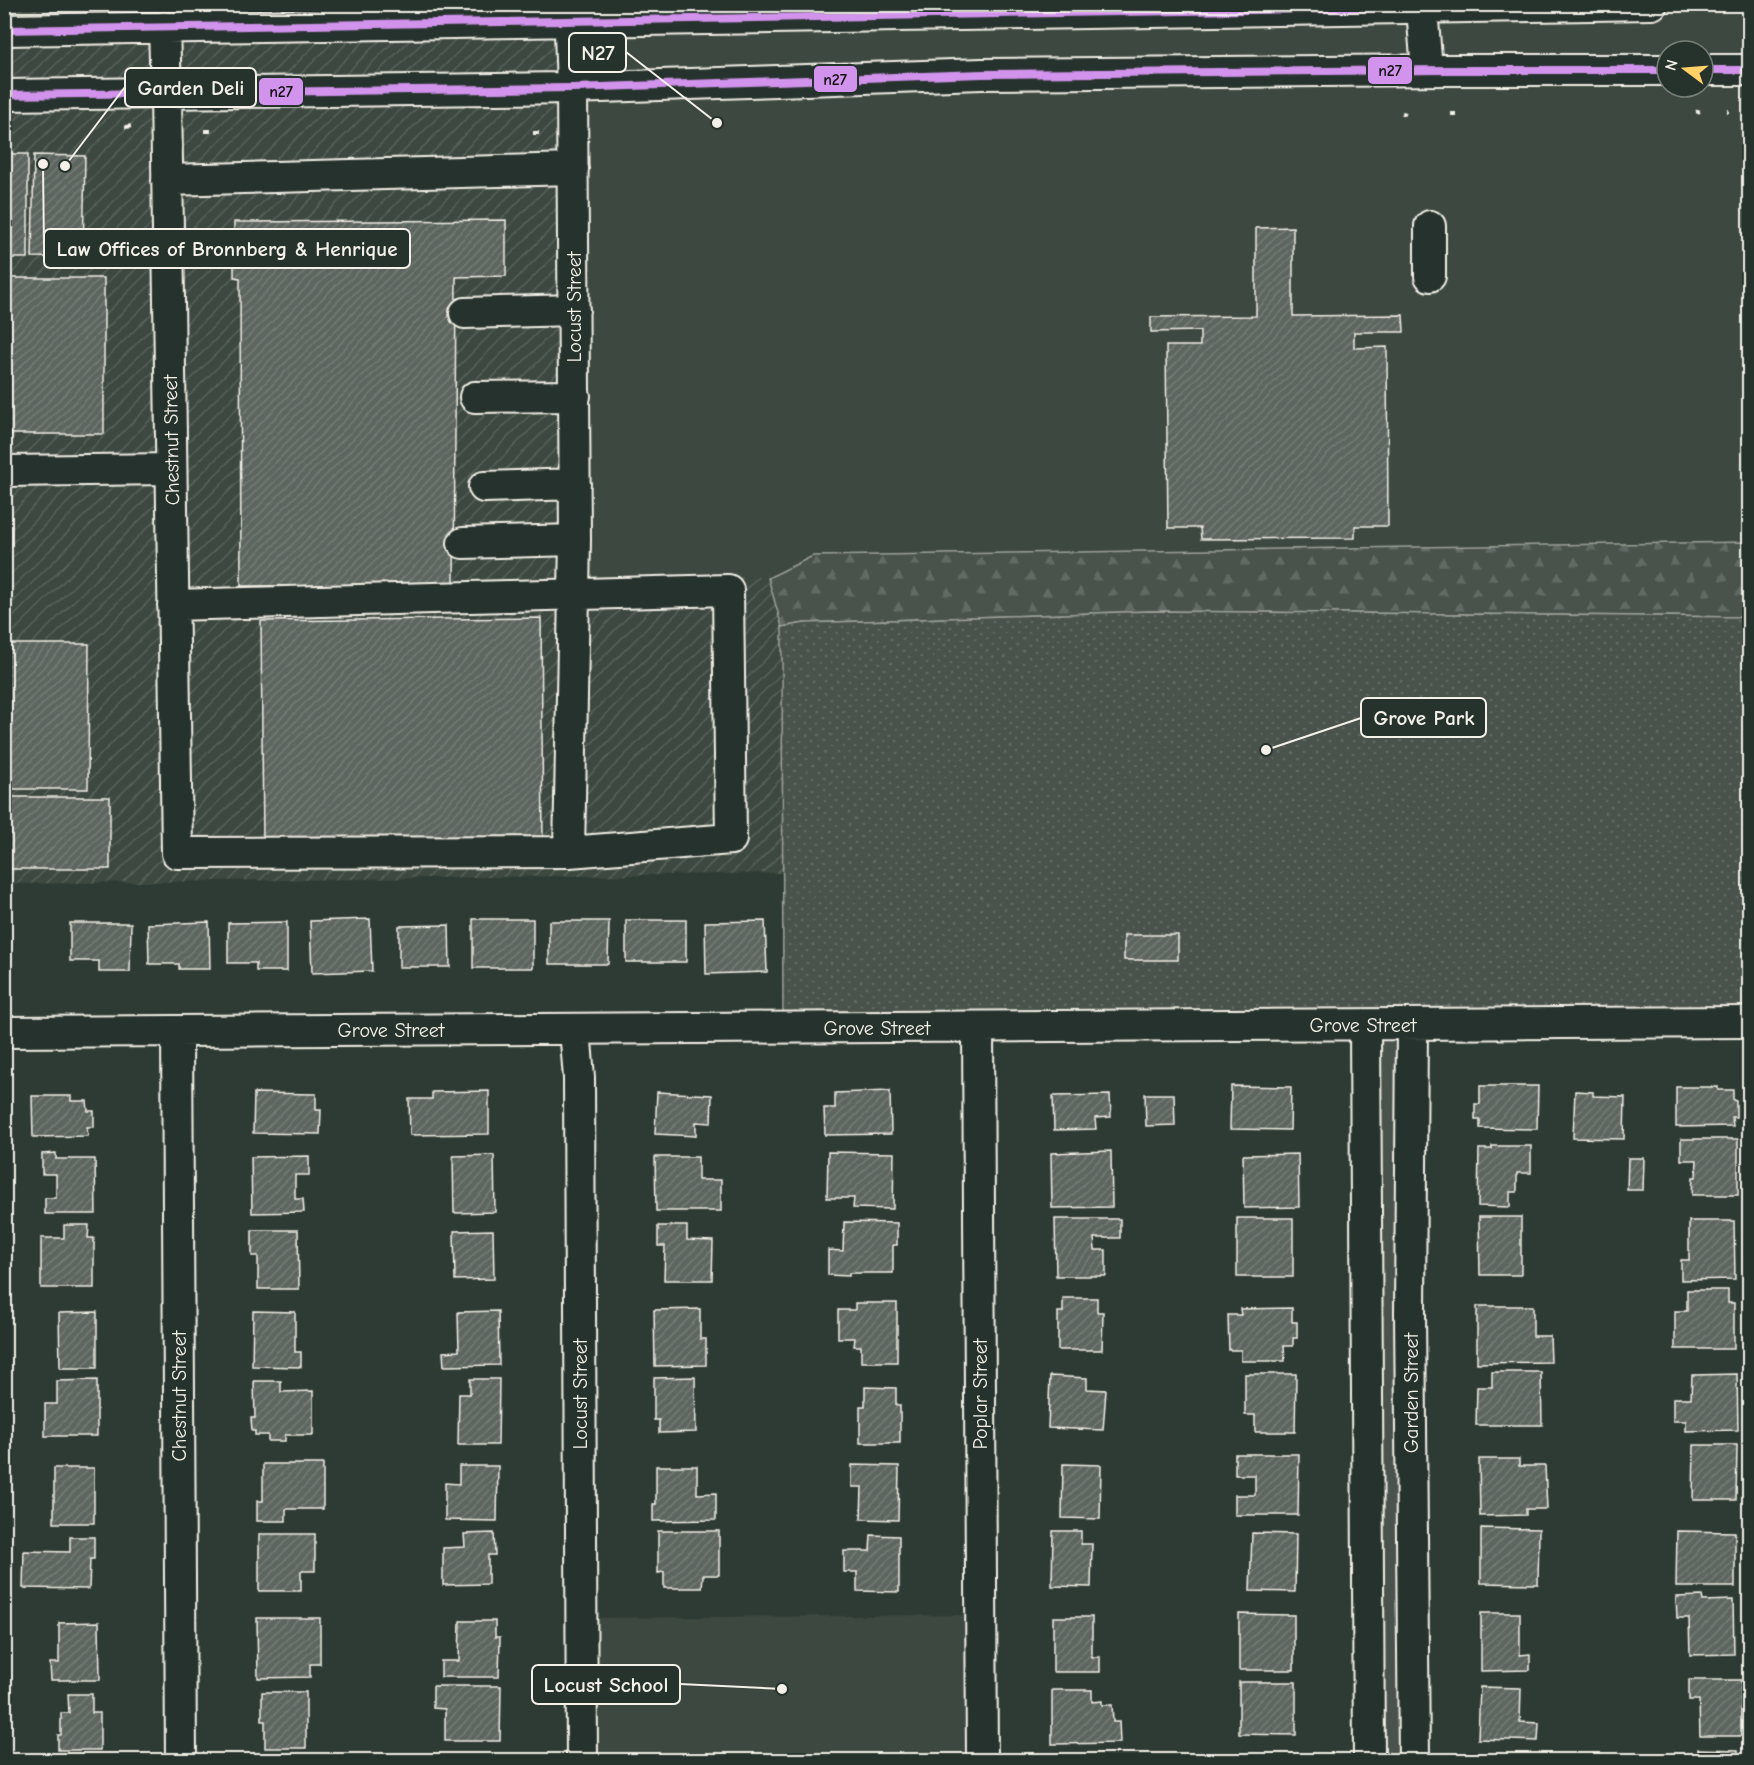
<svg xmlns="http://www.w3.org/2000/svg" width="1754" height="1765" font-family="'Comic Neue',sans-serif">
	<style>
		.built { fill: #3c4841; fill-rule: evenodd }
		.industrial { fill: url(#industrial-furrows) }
		.grass { fill: #48524c; stroke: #9ea29a; stroke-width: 1.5 }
		.forest { fill: url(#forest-firs); stroke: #9ea29a; stroke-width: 1.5 }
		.park { fill: url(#park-dots); stroke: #9ea29a; stroke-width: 1.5 }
		.building { fill: url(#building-hatch); stroke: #f4f1e8; stroke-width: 1.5 }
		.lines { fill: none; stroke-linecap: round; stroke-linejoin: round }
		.minor-casing { stroke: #f4f1e8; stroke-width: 34 }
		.path { stroke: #f4f1e8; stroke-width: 4; stroke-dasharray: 6 4.5; stroke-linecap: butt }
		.minor { stroke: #26332d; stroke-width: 30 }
		.bus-1-casing { stroke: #26332d; stroke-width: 12 }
		.bus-1 { stroke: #d193ec; stroke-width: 8 }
		.labels { text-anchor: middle; stroke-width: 4.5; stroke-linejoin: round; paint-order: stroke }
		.street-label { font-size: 20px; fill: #f4f1e8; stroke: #26332d }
		.leader { fill: none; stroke: #f4f1e8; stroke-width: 2 }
		.callout-dot { fill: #f4f1e8; stroke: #26332d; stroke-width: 2 }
		.callout { fill: #26332d; stroke: #f4f1e8; stroke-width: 2 }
		.callout-label { font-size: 21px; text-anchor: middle; font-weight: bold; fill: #f4f1e8 }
		.line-badge { stroke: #26332d; stroke-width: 2 }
		.pale-badge-label { font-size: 16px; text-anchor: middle; font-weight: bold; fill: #111 }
	</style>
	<defs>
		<pattern id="industrial-furrows" width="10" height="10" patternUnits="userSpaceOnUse" patternTransform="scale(1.5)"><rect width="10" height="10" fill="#3c4841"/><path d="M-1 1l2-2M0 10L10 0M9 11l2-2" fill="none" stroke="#59635c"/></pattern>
		<pattern id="forest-firs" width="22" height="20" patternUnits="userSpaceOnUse" patternTransform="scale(1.5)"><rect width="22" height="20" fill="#48524c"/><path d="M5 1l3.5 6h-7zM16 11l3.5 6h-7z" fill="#636b66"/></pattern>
		<pattern id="park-dots" width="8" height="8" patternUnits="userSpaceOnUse" patternTransform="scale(1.5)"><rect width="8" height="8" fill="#48524c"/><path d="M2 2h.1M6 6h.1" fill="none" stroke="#636b66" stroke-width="1.8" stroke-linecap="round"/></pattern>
		<pattern id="building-hatch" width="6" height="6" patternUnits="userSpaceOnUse" patternTransform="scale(1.5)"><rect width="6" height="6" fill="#5c655e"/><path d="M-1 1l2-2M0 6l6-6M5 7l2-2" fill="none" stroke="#747c75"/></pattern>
	</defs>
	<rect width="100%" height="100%" fill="#2e3b34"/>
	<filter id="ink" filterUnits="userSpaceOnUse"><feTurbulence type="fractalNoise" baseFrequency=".0167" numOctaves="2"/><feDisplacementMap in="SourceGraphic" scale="12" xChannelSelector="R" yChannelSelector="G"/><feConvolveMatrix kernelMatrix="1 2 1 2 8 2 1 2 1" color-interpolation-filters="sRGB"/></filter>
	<g filter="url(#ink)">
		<!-- built -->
		<path class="built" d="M1749,11V542L813,556L768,577L591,578L567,27ZM1667,51H1703V87H1667Z
			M973,1615L974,1760H590L589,1618Z"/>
		<!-- industrial -->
		<path class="industrial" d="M1749,4L1750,11L567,27L591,578L768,577L782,627L783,873L5,884L4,5Z"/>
		<!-- grass -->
		<path class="grass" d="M1408,1029L1411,1760H1374L1369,1030Z"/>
		<!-- forest -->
		<path class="forest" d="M1749,542L1750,617L1150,611L805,623L782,627L768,578L813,556Z"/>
		<!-- park -->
		<path class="park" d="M1150,611L1749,617V1022L783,1025L782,627L805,623Z"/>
		<!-- building -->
		<path class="building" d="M4,154H28V258H4Z
			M34,155L85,156L83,258L32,257Z
			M506,220V276L456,277L454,585L241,586L240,278L234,277V222Z
			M1293,227V316L1403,315L1404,332H1354V348L1387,347L1388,526H1355V538L1201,539L1200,528H1168L1166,346H1200V331L1151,332V317L1256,316V228Z
			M4,278H104V434H4Z
			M541,618L543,841L263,844L261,621Z
			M4,644H89L88,789H4Z
			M4,797H110V869H4Z
			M370,919L372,971L312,973L310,921Z
			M473,919H533V968H473Z
			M626,920H686V962H626Z
			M549,921H609L608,964H549Z
			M765,921L767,972L706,974L705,922Z
			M209,922L210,969H179V964H149L148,924Z
			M287,922V971H256V963H228V923Z
			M70,923H131L130,972H99V961H70Z
			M449,925L450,967H399V926Z
			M1124,935H1178V960H1124Z
			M1231,1086L1291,1087L1290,1130L1230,1129Z
			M1480,1086H1538L1537,1129L1480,1128V1120H1475V1104H1480Z
			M1676,1087H1718V1090H1733V1100L1736,1101V1117H1732L1733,1126L1676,1127Z
			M489,1091V1134L410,1135L409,1099H432V1092Z
			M890,1091L891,1134L825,1135L824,1108H835V1093Z
			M1575,1091L1593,1092V1096L1625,1097L1624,1139L1573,1138Z
			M657,1092L712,1095L711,1123L696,1122V1136L655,1134Z
			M254,1093L316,1094V1110H321L320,1134L253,1133Z
			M1145,1094H1174L1175,1125L1146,1126Z
			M1110,1095L1111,1117L1095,1118L1096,1129L1054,1130L1053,1096Z
			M32,1096H71V1101H87L88,1111H94V1127H87L88,1136L33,1137Z
			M1681,1139H1738V1195H1692L1693,1177H1696L1697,1160H1681Z
			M1492,1146H1531V1173H1517V1192H1510V1207L1478,1206L1479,1149H1492Z
			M1111,1151L1112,1207L1052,1208L1051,1153Z
			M828,1152L894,1153L893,1209L853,1208L854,1198H827Z
			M56,1153V1159H95L96,1214H45V1198H56V1174H42V1154Z
			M1298,1154L1299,1207L1244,1208L1243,1155Z
			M494,1155L495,1212L454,1213L453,1156Z
			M309,1156V1175H295V1199H303L304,1212L252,1213L251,1157Z
			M655,1157H698V1180H721V1211H656Z
			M1628,1158H1644L1643,1190H1627Z
			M1479,1217H1521V1275H1480Z
			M1237,1218H1293V1277H1237Z
			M1055,1219H1120V1238H1094L1095,1250H1106V1276H1056Z
			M1689,1221H1734L1735,1279L1681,1280V1260H1689Z
			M844,1222L897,1223V1245H893V1273H849V1276L828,1275V1250L843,1251Z
			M64,1225H89L88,1238H94V1288H41V1238H64Z
			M658,1226H687V1240L713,1241L712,1280H664L665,1246H658Z
			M252,1230H298L299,1289H258V1256H252Z
			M493,1230L494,1279L455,1280L454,1231Z
			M1687,1290H1728V1303H1734V1349H1675V1311H1687Z
			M1063,1298H1097V1312H1103L1102,1350H1058V1312H1063Z
			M855,1303H897V1362H861V1346H854L855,1338H838V1310H855Z
			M1477,1306H1533V1336H1550L1551,1362L1477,1363Z
			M1292,1308V1322H1297V1338H1293V1346H1284L1285,1361H1241V1350H1229L1228,1315H1241L1240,1309Z
			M700,1309V1339H706V1365L655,1366L654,1310Z
			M253,1311L295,1312V1352H301V1367L252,1366Z
			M498,1311L499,1365L444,1366L443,1352L459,1351L458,1312Z
			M97,1312V1368H60L59,1313Z
			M1492,1372H1541L1542,1425H1476L1477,1387H1492Z
			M1245,1374H1296L1295,1432H1255V1415H1245Z
			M1737,1374L1738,1430L1686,1431V1421H1673V1398H1691L1692,1375Z
			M1050,1376L1087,1378V1389L1106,1390L1103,1430L1048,1428Z
			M695,1377L696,1432L659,1433V1420H654V1378Z
			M470,1379H499L498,1445H458L459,1394H470Z
			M97,1380V1436H45V1404H57V1381Z
			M254,1381H281V1392L313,1391V1435H285V1441H268V1435H255V1431H252L251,1418H255Z
			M865,1387L896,1388V1405H900V1443H860V1406H865Z
			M1694,1445H1737L1736,1500H1693Z
			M1235,1454H1299L1298,1515H1235V1495H1255V1475H1235Z
			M1479,1459H1519V1466H1545L1547,1509H1526V1515L1480,1516Z
			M263,1464H323V1509H286V1521H257V1501H263Z
			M1063,1464L1101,1465L1100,1519L1062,1518Z
			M852,1465L899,1466L898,1520L861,1519L862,1487H852Z
			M459,1466H498L497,1521L445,1520V1483L459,1484Z
			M656,1466H697V1494L716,1493V1520L653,1521V1504H656Z
			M54,1468H94V1523H54Z
			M1481,1528L1539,1529L1538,1584L1481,1583Z
			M658,1531H719V1575H703L702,1588H664V1572L658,1573Z
			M1053,1531H1081V1544H1092L1091,1587L1052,1586Z
			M1677,1531L1735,1532V1587H1676Z
			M494,1533L495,1555H488V1584L443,1585V1548L465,1547L464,1534Z
			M1252,1533L1296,1534L1295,1592L1250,1591Z
			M259,1534H315V1571H301V1591H259Z
			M871,1535L899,1536V1592L857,1591V1572H844V1551H870Z
			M70,1537H94V1559H90L89,1589L23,1588L24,1551L70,1552Z
			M1702,1596L1703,1601L1733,1600L1734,1654L1690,1655L1689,1618H1677L1676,1597Z
			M1481,1613H1520V1655L1530,1654V1670L1481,1671Z
			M1239,1614L1294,1615V1670H1239Z
			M1053,1617H1092V1657H1100V1672H1053Z
			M257,1618H320V1664H310V1677L258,1678Z
			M460,1621H495V1637H500L499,1677H441V1661H459Z
			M99,1622L100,1680H51L50,1663H59V1623Z
			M1689,1680H1741V1736H1700L1699,1700H1689Z
			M1239,1682H1296V1735L1239,1734Z
			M433,1686H501L500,1741H445V1709L433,1708Z
			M1480,1687L1521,1688L1520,1722L1539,1723L1538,1741L1478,1739Z
			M1052,1690H1092V1702L1102,1701V1705H1112L1113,1722H1119L1120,1743L1052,1744Z
			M262,1692H306V1748H265V1721H262Z
			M68,1694H92V1713H100V1750H58V1735H61V1713H69Z
			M1698,1749L1738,1750V1760H1698Z"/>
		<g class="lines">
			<defs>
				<path id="minor" d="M569,4L572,88L575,540L569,852
					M1422,9L1427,70
					M164,27L166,93L177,853L569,852L731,839L728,590L173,605
					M4,30L1652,4
					M1703,70H1750
					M4,95L572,88L982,74L1447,70H1667
					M167,180L573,169
					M1430,276V226
					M465,313L574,310
					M475,397L575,396
					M4,471L171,469
					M484,487L575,484
					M463,543L575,540
					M1365,1025L1369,1760
					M1412,1025L1410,1313L1414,1760
					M978,1028L982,1760
					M575,1029L579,1078L582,1760
					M177,1031L181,1760
					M4,1032L1750,1022"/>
			</defs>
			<!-- minor casing -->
			<use href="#minor" class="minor-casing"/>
			<!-- path -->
			<path class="path" d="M1727,111H1729
				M1696,112L1700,111
				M1402,113L1406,114
				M1451,114H1456
				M125,127L133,126
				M205,131H211
				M533,133H539"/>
			<!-- minor -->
			<use href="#minor" class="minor"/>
			<defs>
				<path id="bus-1" d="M4,30L1620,4
					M1703,70H1750
					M4,95L572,88L982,74L1447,70H1667"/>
			</defs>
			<!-- bus-1 casing -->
			<use href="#bus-1" class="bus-1-casing"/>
			<!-- bus-1 -->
			<use href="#bus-1" class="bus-1"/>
		</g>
	</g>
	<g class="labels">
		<!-- street labels -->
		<g class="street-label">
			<text transform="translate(574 307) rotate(-90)" y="7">Locust Street</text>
			<text transform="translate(171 440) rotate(-91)" y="7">Chestnut Street</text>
			<text x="1363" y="1032">Grove Street</text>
			<text x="877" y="1035">Grove Street</text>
			<text x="391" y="1037">Grove Street</text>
			<text transform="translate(1411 1393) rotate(-90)" y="7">Garden Street</text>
			<text transform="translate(580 1394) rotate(-90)" y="7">Locust Street</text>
			<text transform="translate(980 1394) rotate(-90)" y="7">Poplar Street</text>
			<text transform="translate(179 1396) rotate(-90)" y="7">Chestnut Street</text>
		</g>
	</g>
	<!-- callouts -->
	<path class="leader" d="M717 123L626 52M65 166L125 87M43 164L44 249M1266 750L1361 718M782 1689L680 1684"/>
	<g class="callout-dot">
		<circle cx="717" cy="123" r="6"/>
		<circle cx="65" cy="166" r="6"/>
		<circle cx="43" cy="164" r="6"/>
		<circle cx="1266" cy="750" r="6"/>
		<circle cx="782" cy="1689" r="6"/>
	</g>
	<g class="callout">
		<rect x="569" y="33" width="57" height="39" rx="6"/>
		<rect x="125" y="68" width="131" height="39" rx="6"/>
		<rect x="44" y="229" width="366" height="39" rx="6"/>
		<rect x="1361" y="698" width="125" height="39" rx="6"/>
		<rect x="532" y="1665" width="148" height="39" rx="6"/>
	</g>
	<g class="callout-label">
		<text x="598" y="60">N27</text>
		<text x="191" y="95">Garden Deli</text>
		<text x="227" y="256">Law Offices of Bronnberg &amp; Henrique</text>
		<text x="1424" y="725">Grove Park</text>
		<text x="606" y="1692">Locust School</text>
	</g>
	<g class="line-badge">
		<rect x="1367" y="56" width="46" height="29" rx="6" fill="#d193ec"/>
		<rect x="813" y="65" width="45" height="28" rx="6" fill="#d193ec"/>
		<rect x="258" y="77" width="46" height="29" rx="6" fill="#d193ec"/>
	</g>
	<g class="pale-badge-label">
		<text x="1390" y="76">n27</text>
		<text x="835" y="85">n27</text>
		<text x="281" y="97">n27</text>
	</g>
	<!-- margin -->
	<rect width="1754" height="1765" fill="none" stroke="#26332d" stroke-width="24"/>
	<rect x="12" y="12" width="1730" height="1741" fill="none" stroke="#f4f1e8" stroke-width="2" filter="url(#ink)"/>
	<!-- north arrow -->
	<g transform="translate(1685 69) rotate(286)"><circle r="28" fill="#26332d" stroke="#787f78" stroke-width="1.5"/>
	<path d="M0-4.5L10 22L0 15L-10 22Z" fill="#ffd166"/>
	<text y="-9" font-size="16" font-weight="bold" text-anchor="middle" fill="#f4f1e8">N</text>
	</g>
</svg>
